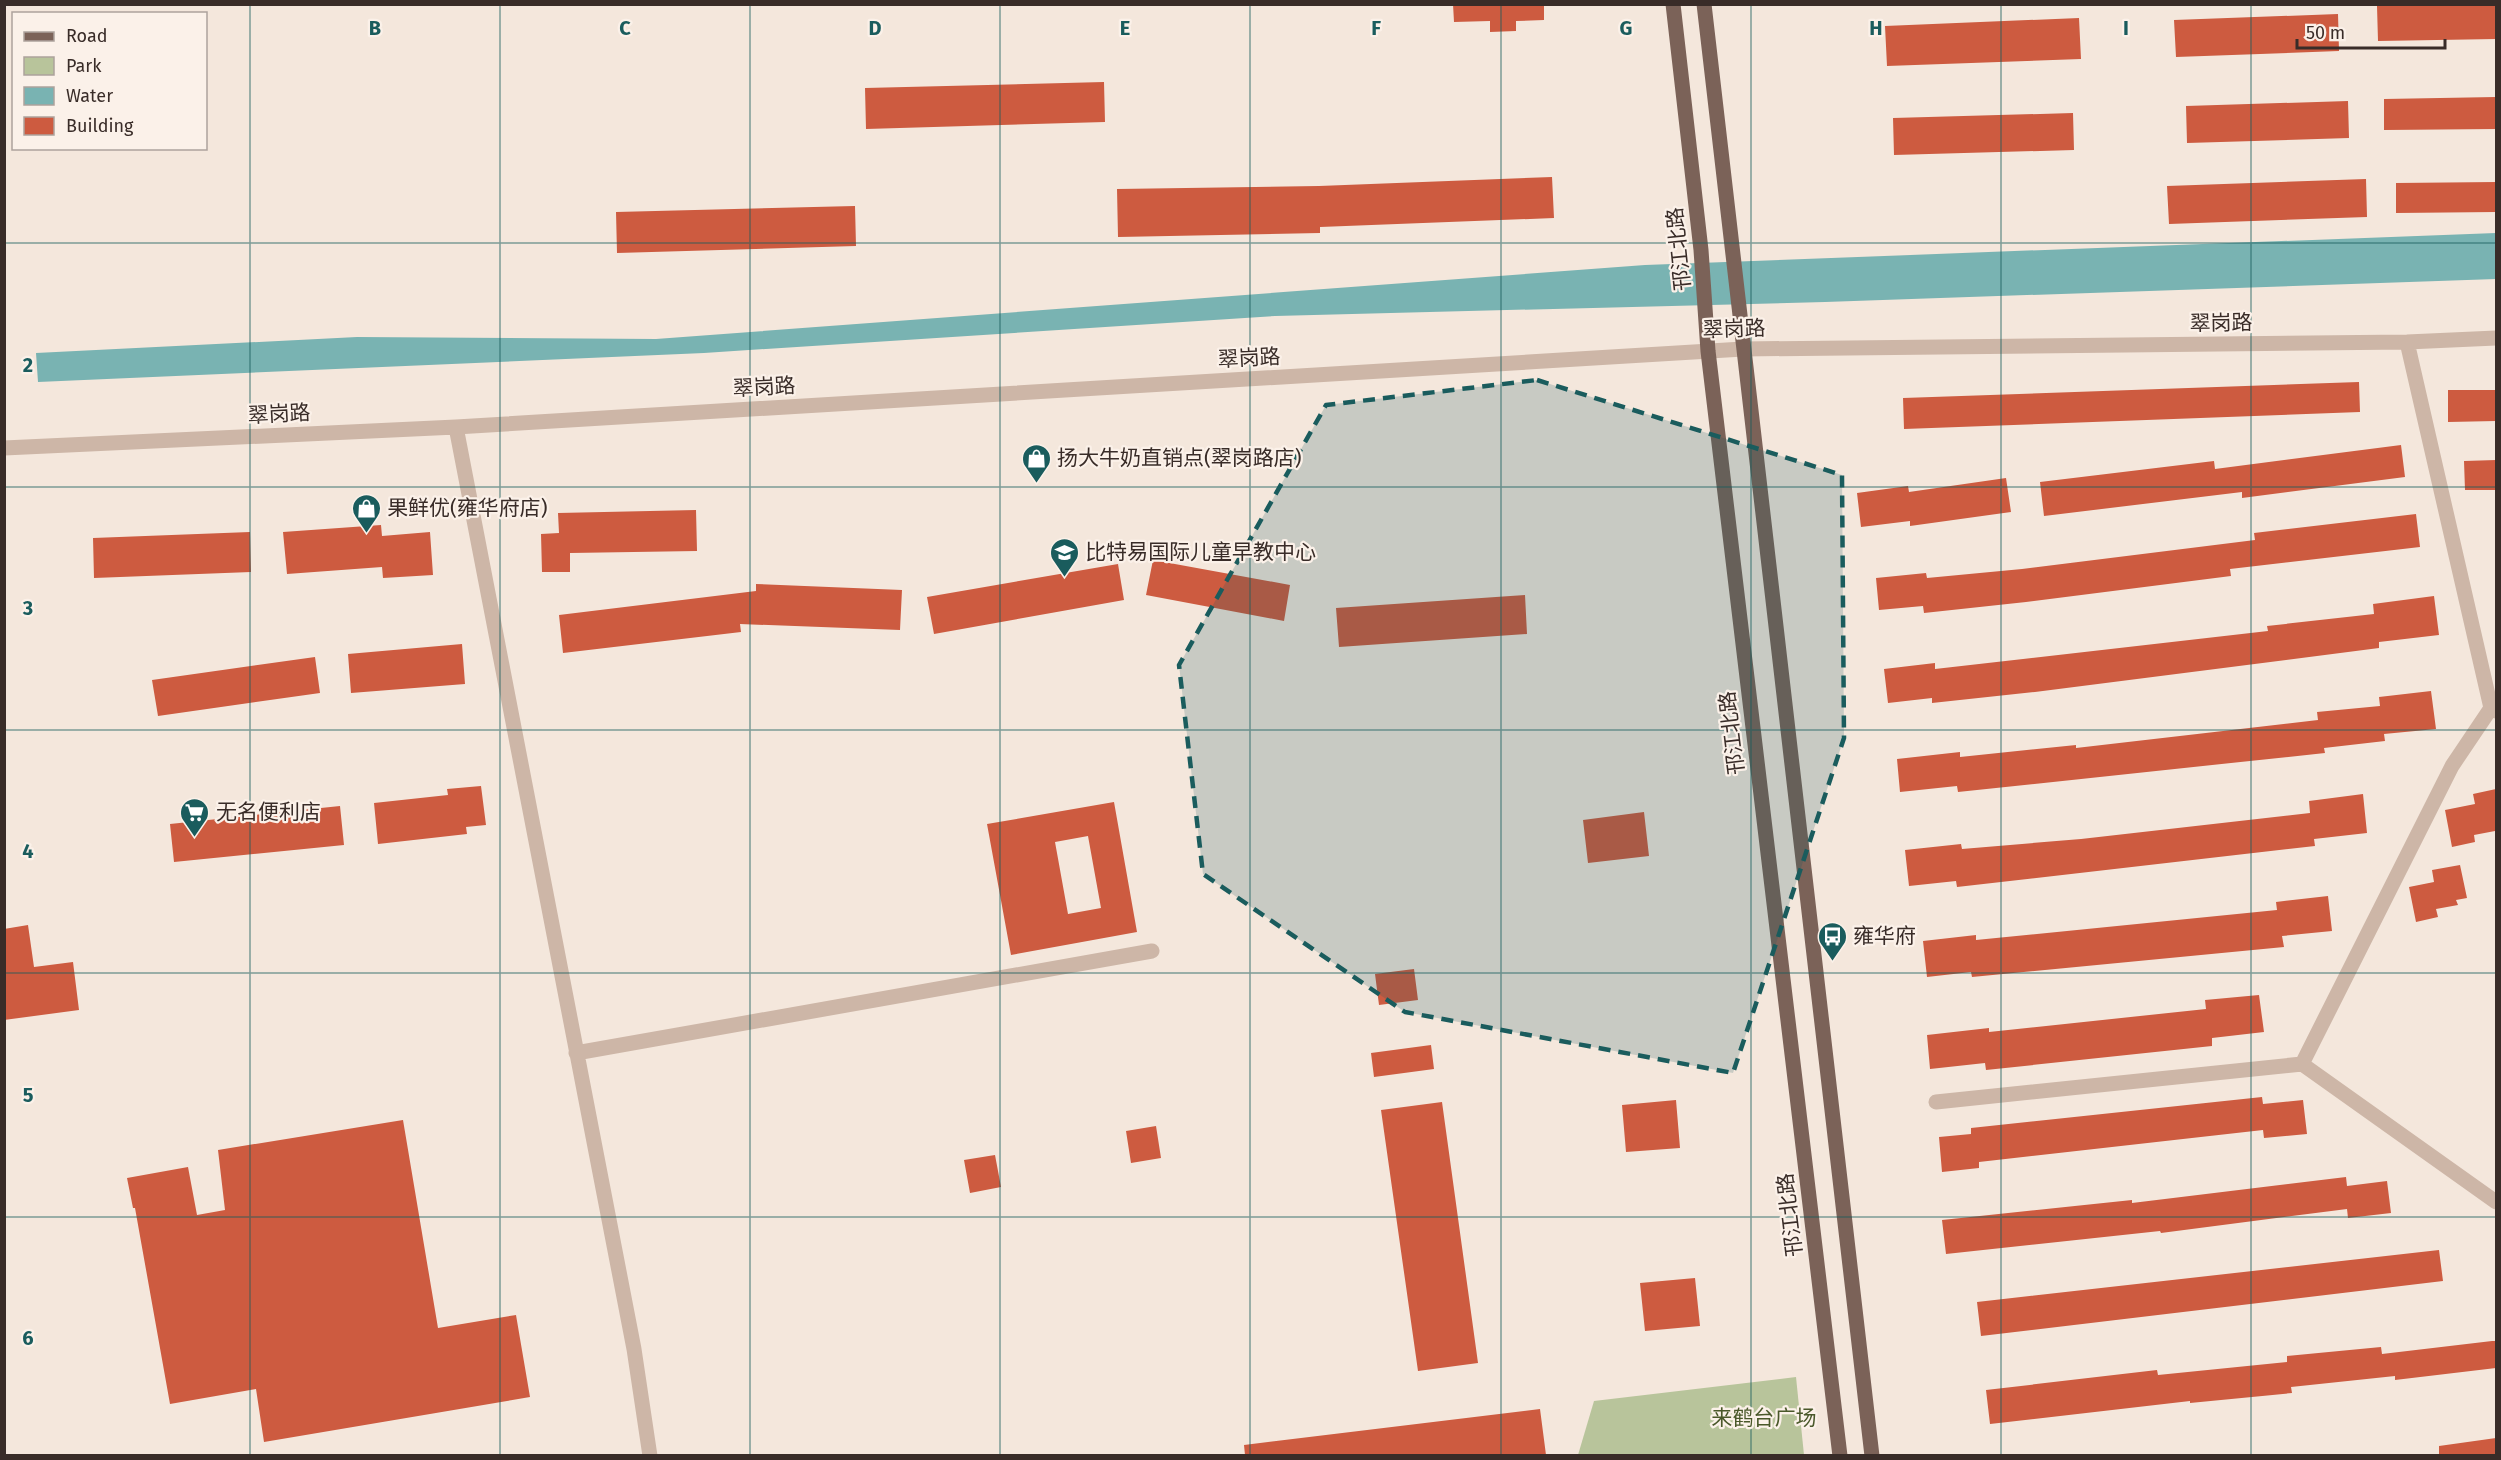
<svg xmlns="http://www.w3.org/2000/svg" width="2501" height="1460" font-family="'Fira Sans','Noto Sans SC',sans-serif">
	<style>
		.green { fill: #b8c49b }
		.water { fill: #79b3b2 }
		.building { fill: #cd5b40; fill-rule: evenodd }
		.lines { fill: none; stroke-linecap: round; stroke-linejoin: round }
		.minor { stroke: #cdb6a7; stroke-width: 15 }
		.major { stroke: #7b6258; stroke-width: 15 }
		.marked { fill: #1a5c5d; fill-opacity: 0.2; stroke: #1a5c5d; stroke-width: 4.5; stroke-dasharray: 12 8; stroke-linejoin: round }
		.grid { fill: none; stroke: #1a5c5d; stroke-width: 1.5; stroke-opacity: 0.55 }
		.labels { text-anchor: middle; stroke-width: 4.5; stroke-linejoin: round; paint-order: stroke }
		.street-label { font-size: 21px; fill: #392c28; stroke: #fbf1e9 }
		.poi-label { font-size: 21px; fill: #392c28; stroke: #fbf1e9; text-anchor: start }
		.park-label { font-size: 21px; fill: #4a582a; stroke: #fbf1e9 }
		.grid-label { font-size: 20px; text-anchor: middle; font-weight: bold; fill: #1a5c5d; stroke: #fbf1e9; stroke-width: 4.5; stroke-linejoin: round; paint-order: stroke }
	</style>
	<rect width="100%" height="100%" fill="#f4e7dc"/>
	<!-- green -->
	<path class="green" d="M1796,1377L1804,1455H1578L1594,1401Z"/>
	<!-- water -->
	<path class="water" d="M2496,233V279L1825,302L1275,316L704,353L38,382L36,353L357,337L656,339L1645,265Z"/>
	<!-- building -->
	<path class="building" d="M1453,4H1544V20L1516,21V31L1490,32V21L1454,22Z
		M2489,4H2496V39L2378,41L2377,6Z
		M2338,14L2339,51L2176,57L2174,20Z
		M2079,18L2081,59L1887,66L1885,26Z
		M1104,82L1105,122L866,129L865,88Z
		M2496,97V129L2384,130V99Z
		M2348,101L2349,138L2187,143L2186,106Z
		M2073,113L2074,150L1894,155L1893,118Z
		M1552,177L1554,218L1320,227V233L1118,237L1117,189L1319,186Z
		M2366,179L2367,217L2169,224L2167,186Z
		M2496,182V212L2396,213V183Z
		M855,206L856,246L617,253L616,212Z
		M2359,382L2360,412L1904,429L1903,398Z
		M2448,390H2496V421L2448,422Z
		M2401,445L2405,477L2242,498V492L2044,516L2040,482L2214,461L2215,469Z
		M2496,460V490H2465L2464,461Z
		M2006,478L2011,512L1910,526V521L1861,527L1857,493L1908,486L1909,492Z
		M696,510L697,551L570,553V572H542L541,534L559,533L558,513Z
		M2416,514L2420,547L2230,569L2231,576L2026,602L1924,613L1923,606L1879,610L1876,578L1926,573L1927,578L2022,569L2255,540L2254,533Z
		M381,525L382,536L430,532L433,575L383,578L382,567L287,574L283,532Z
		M250,532L251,572L94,578L93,538Z
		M1153,560L1290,585L1284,621L1146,595Z
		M1118,564L1124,600L934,634L927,597Z
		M756,584L902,590L900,630L740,624L741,632L563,653L559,615L756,591Z
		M1525,595L1527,634L1339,647L1336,608Z
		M2434,596L2439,635L2379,642V648L2035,692L1932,703V698L1888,703L1884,669L1935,663V669L2268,631L2267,626L2374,614L2373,604Z
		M462,644L465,684L351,693L348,654Z
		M315,657L320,693L158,716L152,680Z
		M2431,691L2436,729L2384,734L2385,741L2324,748L2325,753L1958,792L1957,786L1900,792L1897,759L1960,752V757L2076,745V748L2318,720L2317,712L2380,706L2379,697Z
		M481,786L486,825L466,827L467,834L378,844L374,803L448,795L447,789Z
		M2496,789L2495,831L2474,835L2475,842L2452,847L2445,810L2475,804L2473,794Z
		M2363,794L2367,833L2314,839L2315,846L1957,887L1956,881L1909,886L1905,850L1961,844L1962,849L2081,839L2310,813L2309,801Z
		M1114,802L1137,932L1011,955L987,824ZM1088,836L1101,908L1068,914L1055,842Z
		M340,806L344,845L174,862L170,824Z
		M1644,812L1649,856L1588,863L1583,820Z
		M2460,865L2467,898L2456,900L2458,905L2436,909L2438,917L2416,922L2409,887L2434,882L2432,870Z
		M2328,896L2332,931L2282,936L2284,947L1972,977L1971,972L1927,977L1923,941L1976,935V940L2277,910L2276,902Z
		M28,925L34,967L73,962L79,1010L4,1020V929Z
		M1414,969L1418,1000L1379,1005L1375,974Z
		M2259,995L2264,1032L2212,1038V1046L1986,1070L1985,1063L1930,1069L1927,1035L1989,1028V1032L2206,1009L2205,1000Z
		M1431,1045L1434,1069L1374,1077L1371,1053Z
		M2262,1097L2263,1104L2303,1100L2307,1134L2264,1138L2263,1130L1979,1162V1168L1942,1172L1939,1137L1971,1134V1128Z
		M1676,1100L1680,1148L1626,1152L1622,1105Z
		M1442,1102L1478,1363L1418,1371L1381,1110Z
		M403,1120L438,1328L516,1315L530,1397L264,1442L256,1389L170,1404L135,1208H133L127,1178L188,1167L197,1215L225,1210L218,1150Z
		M1156,1126L1161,1158L1131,1163L1126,1131Z
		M995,1155L1001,1187L970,1193L964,1160Z
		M2346,1177L2347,1186L2387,1181L2391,1213L2348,1218L2347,1209L2161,1233L2160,1231L1946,1254L1942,1220L2132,1200V1203Z
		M2439,1250L2443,1281L1981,1336L1977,1302Z
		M1695,1278L1700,1326L1645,1331L1640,1283Z
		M2492,1341H2496V1368L2395,1380V1376L2291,1387L2292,1393L2190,1403V1401L1990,1424L1986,1390L2157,1370L2158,1375L2287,1362V1356L2381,1347L2382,1354Z
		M1540,1409L1546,1455H1245L1244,1445Z
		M2496,1438V1455H2439V1446Z"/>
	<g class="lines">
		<!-- minor -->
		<path class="minor" d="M2407,342L2491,708
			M456,427L634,1349L650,1456
			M4,448L456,427L1743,349L2407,342L2496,338
			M2496,711L2491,708L2452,766L2302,1064L2496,1202
			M576,1053L1152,951
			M1936,1102L2302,1064"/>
		<!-- major -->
		<path class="major" d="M1673,4L1701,250L1708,351L1840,1456
			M1704,4L1872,1456"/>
	</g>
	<!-- marked area -->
	<path class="marked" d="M1537,380L1842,475L1844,738L1733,1073L1405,1012L1203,874L1179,665L1326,405Z"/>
	<!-- grid -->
	<path class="grid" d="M250,4V1456M500,4V1456M750,4V1456M1000,4V1456M1250,4V1456M1501,4V1456M1751,4V1456M2001,4V1456M2251,4V1456M4,243H2496M4,487H2496M4,730H2496M4,973H2496M4,1217H2496"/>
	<!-- icons -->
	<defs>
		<symbol id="shop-pin" viewBox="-11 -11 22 30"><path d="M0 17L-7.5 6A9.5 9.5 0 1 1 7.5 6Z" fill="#1a5c5d" stroke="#fbf1e9"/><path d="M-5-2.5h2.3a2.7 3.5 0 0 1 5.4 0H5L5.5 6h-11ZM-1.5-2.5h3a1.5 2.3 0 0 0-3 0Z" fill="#fff"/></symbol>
		<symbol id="school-pin" viewBox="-11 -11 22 30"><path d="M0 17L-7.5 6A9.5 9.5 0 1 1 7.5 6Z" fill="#1a5c5d" stroke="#fbf1e9"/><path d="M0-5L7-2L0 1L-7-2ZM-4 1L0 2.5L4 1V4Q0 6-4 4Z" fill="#fff"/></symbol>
		<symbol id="supermarket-pin" viewBox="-11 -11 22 30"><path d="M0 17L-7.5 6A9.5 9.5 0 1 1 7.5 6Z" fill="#1a5c5d" stroke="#fbf1e9"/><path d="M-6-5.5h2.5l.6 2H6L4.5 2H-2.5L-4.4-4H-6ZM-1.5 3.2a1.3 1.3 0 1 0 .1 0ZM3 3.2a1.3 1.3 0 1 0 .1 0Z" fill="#fff"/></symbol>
		<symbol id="bus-pin" viewBox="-11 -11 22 30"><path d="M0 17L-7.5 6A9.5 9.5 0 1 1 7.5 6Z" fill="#1a5c5d" stroke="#fbf1e9"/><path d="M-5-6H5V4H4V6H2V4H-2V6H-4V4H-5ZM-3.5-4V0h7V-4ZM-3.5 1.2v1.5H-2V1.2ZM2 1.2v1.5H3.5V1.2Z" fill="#fff"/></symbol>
	</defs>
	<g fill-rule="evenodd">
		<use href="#shop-pin" x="1020" y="442" width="33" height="45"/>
		<use href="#shop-pin" x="350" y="492" width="33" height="45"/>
		<use href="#school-pin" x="1048" y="536" width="33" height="45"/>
		<use href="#supermarket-pin" x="178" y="796" width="33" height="45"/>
		<use href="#bus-pin" x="1816" y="920" width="33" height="45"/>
	</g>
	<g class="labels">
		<!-- street labels -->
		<g class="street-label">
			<text transform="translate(1679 249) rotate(-96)" y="7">邗江北路</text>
			<text transform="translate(2221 323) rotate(-1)" y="7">翠岗路</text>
			<text transform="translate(1734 329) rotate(-2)" y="7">翠岗路</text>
			<text transform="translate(1249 358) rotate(-3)" y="7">翠岗路</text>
			<text transform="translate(764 387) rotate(-3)" y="7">翠岗路</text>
			<text transform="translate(279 414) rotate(-3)" y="7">翠岗路</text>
			<text transform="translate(1732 733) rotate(-97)" y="7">邗江北路</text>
			<text transform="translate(1790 1215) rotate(-97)" y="7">邗江北路</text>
		</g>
		<!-- poi labels -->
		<g class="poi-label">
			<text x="1057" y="465">扬大牛奶直销点(翠岗路店)</text>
			<text x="387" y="515">果鲜优(雍华府店)</text>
			<text x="1085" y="559">比特易国际儿童早教中心</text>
			<text x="216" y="819">无名便利店</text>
			<text x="1853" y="943">雍华府</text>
		</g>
		<!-- park labels -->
		<g class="park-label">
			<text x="1764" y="1425">来鹤台广场</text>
		</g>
	</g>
	<g class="grid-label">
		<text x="375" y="35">B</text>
		<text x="625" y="35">C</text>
		<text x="875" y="35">D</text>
		<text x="1125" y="35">E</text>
		<text x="1376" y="35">F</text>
		<text x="1626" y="35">G</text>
		<text x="1876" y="35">H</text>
		<text x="2126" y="35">I</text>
		<text x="28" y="372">2</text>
		<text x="28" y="615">3</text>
		<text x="28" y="858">4</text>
		<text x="28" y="1102">5</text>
		<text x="28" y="1345">6</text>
	</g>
	<!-- border -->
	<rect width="2501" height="1460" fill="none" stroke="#392c28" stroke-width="12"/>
	<!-- legend -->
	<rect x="12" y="12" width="195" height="138" fill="#fbf1e9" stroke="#ada29c" stroke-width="1.5"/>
	<rect x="24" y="32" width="30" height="9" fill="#7b6258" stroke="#ada29c" stroke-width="1.5"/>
	<text x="66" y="42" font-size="18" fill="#392c28">Road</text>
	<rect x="24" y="57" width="30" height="18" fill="#b8c49b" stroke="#ada29c" stroke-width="1.5"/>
	<text x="66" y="72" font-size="18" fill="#392c28">Park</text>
	<rect x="24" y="87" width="30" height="18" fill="#79b3b2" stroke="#ada29c" stroke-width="1.5"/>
	<text x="66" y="102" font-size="18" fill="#392c28">Water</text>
	<rect x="24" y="117" width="30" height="18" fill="#cd5b40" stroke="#ada29c" stroke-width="1.5"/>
	<text x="66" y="132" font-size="18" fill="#392c28">Building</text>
	<!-- scale -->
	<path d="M2297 39v9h148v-9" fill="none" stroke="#392c28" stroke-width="3"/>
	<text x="2306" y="39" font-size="18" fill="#392c28" stroke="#fbf1e9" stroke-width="4.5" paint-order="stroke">50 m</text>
</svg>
